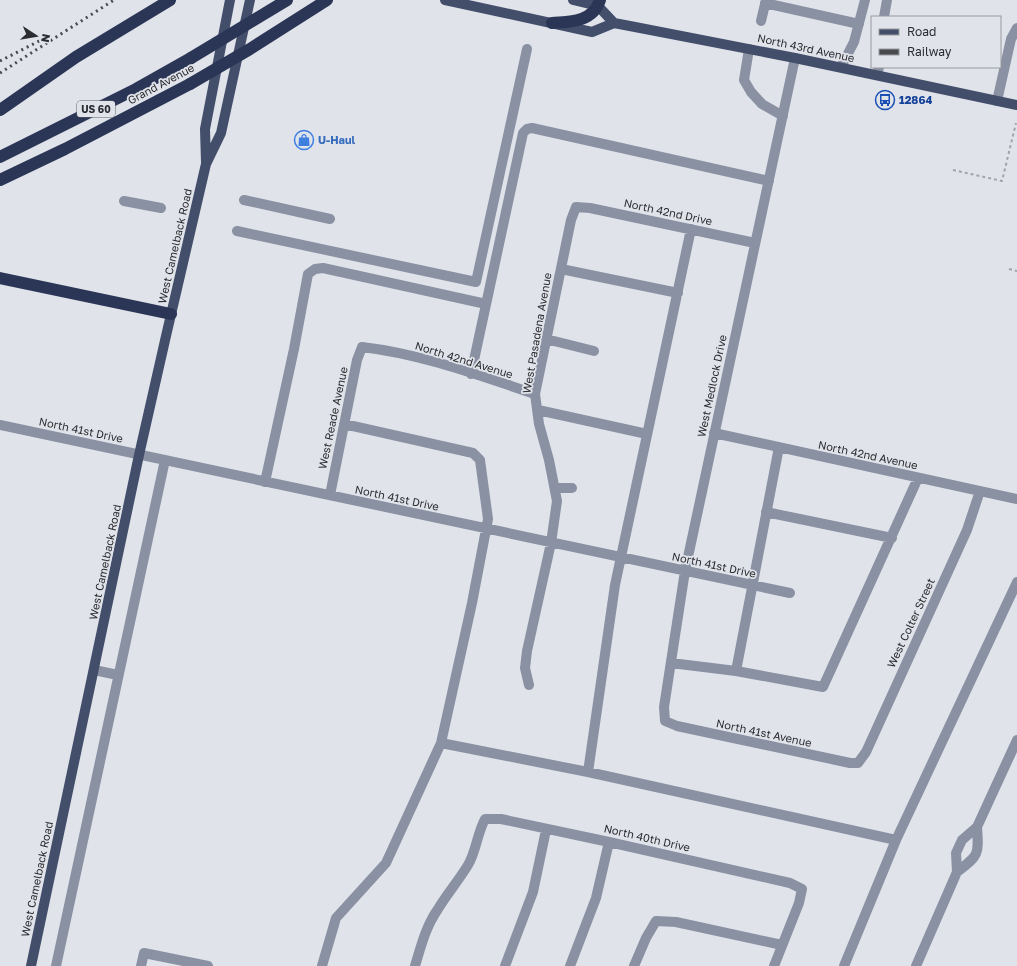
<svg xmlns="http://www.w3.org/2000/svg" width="1017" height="966" font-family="'Golos Text',sans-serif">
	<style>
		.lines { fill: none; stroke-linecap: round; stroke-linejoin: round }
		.path { stroke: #a1a3a9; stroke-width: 2; stroke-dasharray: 3 3; stroke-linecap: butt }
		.minor { stroke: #8a91a2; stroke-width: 10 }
		.major { stroke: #434e6a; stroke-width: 10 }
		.highway { stroke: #2b3656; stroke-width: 12 }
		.rail { stroke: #494a4e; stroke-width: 3; stroke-dasharray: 2 4; stroke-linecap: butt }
		.highway-bridge { stroke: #2b3656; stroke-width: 12 }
		.labels { text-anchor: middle; stroke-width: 3.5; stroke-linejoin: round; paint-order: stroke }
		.shield { fill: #e0e3ea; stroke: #616367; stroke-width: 1 }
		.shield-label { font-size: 10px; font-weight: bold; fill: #2b2c2f }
		.street-label { font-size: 11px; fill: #2b2c2f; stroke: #e0e3ea }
		.transit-label { font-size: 11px; font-weight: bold; fill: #164399; stroke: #e0e3ea; text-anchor: start }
		.shop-label { font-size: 11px; font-weight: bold; fill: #366cbe; stroke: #e0e3ea; text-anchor: start }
	</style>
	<rect width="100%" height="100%" fill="#e0e3ea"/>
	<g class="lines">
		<!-- path -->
		<path class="path" d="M953,170L1002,181L1016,123
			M1009,269L1017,271"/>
		<!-- minor -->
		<path class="minor" d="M765,3L859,24
			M884,17L887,0
			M761,21L766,0
			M749,49L744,80L751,92L762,104L783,116
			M795,58L685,571L664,707L665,721L677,726L850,763H858L866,752L967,530L980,491
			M841,67L854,42L865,0
			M877,75L879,67
			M997,101L1011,39L1017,28
			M244,200L330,219
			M124,201L161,208
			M237,231L476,282L527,49
			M561,269L678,293
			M546,339L594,351
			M471,374L523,133L527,129L532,128L769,181
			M538,410L647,434
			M0,425L790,593
			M714,433L1017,499
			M265,482L294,349L308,274L315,269L323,268L486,304
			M555,488H572
			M330,495L357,360L362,347C422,354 478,375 535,394
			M766,512L892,538
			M671,663L736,671L823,687L918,478
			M94,670L118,675
			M736,671L779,447
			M529,685L525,668L527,651L551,543L557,501L549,460L539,424L535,394L571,220L576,207L590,208L755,243
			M441,743L588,772L896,840
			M588,772L615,585L691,229
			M957,872C979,855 979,855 977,827
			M56,966L165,460
			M141,966L144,953L208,966
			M322,966L336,918L386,863L441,743L472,603L488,519L480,460L473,453L344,424
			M415,966C421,946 426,926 438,909C447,894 459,880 468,865C476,852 477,834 485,819H501L609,842L790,883L802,889L799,903L774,966
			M505,966L533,892L546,830
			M570,966L596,898L609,842
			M634,966L646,938L656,921L676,922L782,945
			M844,966L896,840L1017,582
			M916,966L957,872L956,853L962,840L977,827L1017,740"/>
		<!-- major -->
		<path class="major" d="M445,0L592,32L614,23L635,27L795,58L1017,105
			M573,0L598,6L614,23
			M206,162L205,129L230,0
			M31,966L139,455L166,336L206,164L221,133L250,0"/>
		<!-- highway -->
		<path class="highway" d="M552,23C571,22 593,22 600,0
			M0,110L76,57L170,0
			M0,157L136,89L191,58
			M0,180L65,149L190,84
			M0,278L171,314"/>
		<!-- rail -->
		<path class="rail" d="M0,61L47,37
			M0,73L114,0"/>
		<!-- highway-bridge -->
		<path class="highway-bridge" d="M191,58L287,0
			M190,84L250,49L327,0"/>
	</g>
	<!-- icons -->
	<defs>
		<symbol id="bus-ring" viewBox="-11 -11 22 22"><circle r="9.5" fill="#e0e3ea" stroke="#1a4fb4" stroke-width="1.5"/><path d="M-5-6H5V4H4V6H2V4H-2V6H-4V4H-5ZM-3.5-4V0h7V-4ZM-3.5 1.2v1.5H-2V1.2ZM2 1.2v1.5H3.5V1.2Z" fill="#1a4fb4"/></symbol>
		<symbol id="shop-ring" viewBox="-11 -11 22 22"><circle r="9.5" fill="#e0e3ea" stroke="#3f7fe0" stroke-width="1.5"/><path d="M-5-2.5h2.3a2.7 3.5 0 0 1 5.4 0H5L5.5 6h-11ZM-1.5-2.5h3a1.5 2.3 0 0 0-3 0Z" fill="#3f7fe0"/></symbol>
	</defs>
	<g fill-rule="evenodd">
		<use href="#bus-ring" x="874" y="89" width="22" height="22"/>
		<use href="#shop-ring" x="293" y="129" width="22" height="22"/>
	</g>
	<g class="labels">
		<!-- shield labels -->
		<rect class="shield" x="77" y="101" width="38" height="16" rx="3"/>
		<g class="shield-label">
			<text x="96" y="113">US 60</text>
		</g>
		<!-- street labels -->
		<g class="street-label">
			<text transform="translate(806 48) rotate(12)" y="4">North 43rd Avenue</text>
			<text transform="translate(161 84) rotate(-28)" y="4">Grand Avenue</text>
			<text transform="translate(668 212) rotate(12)" y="4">North 42nd Drive</text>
			<text transform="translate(175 246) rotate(-77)" y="4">West Camelback Road</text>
			<text transform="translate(537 333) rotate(-80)" y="4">West Pasadena Avenue</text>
			<text transform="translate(464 360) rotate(17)" y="4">North 42nd Avenue</text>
			<text transform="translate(712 386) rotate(-78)" y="4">West Medlock Drive</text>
			<text transform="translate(333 418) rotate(-78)" y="4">West Reade Avenue</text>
			<text transform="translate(81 430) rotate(12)" y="4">North 41st Drive</text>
			<text transform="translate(868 455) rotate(12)" y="4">North 42nd Avenue</text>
			<text transform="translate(397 498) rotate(12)" y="4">North 41st Drive</text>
			<text transform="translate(105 562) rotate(-78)" y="4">West Camelback Road</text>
			<text transform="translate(714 565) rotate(12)" y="4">North 41st Drive</text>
			<text transform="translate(911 623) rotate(-65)" y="4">West Colter Street</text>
			<text transform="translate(764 733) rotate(12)" y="4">North 41st Avenue</text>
			<text transform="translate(647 838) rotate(13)" y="4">North 40th Drive</text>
			<text transform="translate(37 879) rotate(-78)" y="4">West Camelback Road</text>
		</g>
		<!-- transit labels -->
		<g class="transit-label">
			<text x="899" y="104">12864</text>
		</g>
		<!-- shop labels -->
		<g class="shop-label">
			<text x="318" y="144">U-Haul</text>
		</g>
	</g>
	<!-- legend -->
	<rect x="871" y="16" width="130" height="52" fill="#e0e3ea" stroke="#989a9f"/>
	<rect x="879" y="29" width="20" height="6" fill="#434e6a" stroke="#989a9f"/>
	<text x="907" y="36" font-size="12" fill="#2b2c2f">Road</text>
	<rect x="879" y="49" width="20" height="6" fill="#494a4e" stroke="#989a9f"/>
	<text x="907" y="56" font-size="12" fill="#2b2c2f">Railway</text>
	<!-- north arrow -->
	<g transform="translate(36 36) rotate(102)" stroke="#e0e3ea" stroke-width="3" paint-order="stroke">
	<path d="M0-3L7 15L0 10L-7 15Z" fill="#2b2c2f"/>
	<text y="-6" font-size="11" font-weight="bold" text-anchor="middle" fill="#2b2c2f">N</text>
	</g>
</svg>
